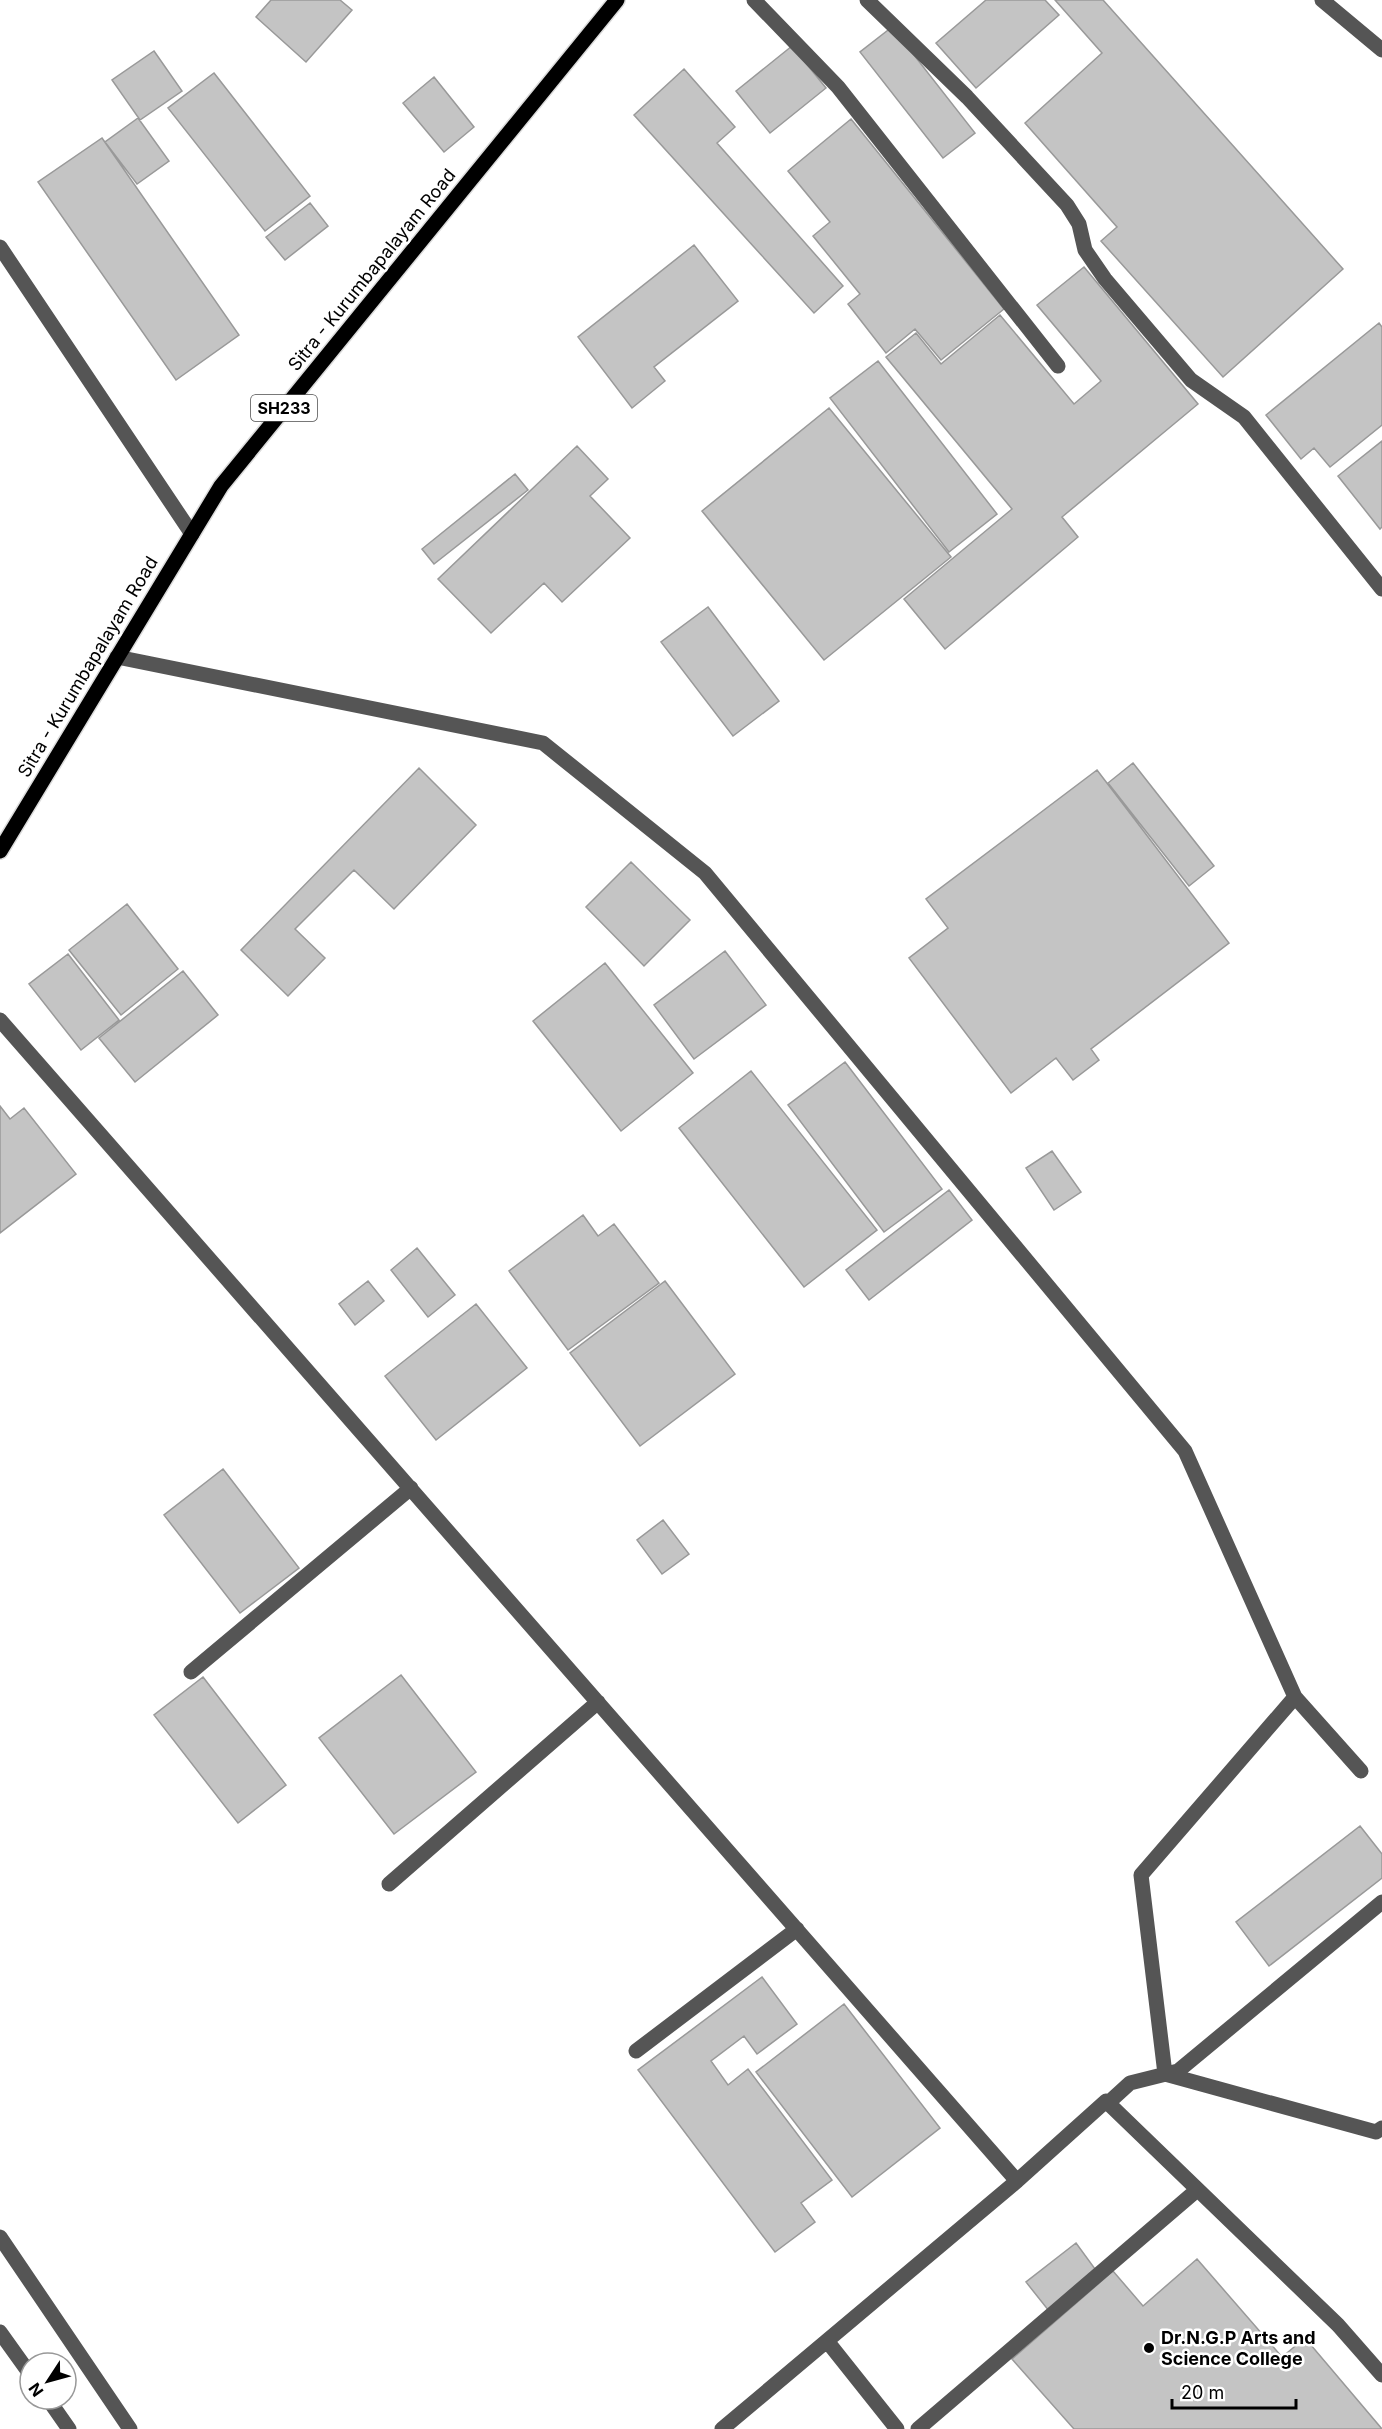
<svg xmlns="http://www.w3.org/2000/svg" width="1382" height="2429" font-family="Inter,sans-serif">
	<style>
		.building { fill: #c4c4c4; stroke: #999; stroke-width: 1.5 }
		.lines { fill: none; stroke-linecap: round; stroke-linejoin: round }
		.major-casing { stroke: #dbdbdb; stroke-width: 18 }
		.minor { stroke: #555; stroke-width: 15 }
		.major { stroke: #000; stroke-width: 15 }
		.poi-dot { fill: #000; stroke: #fff; stroke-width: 2 }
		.labels { text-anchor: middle; stroke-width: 5; stroke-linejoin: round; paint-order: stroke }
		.shield { fill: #fff; stroke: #4c4c4c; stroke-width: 1.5 }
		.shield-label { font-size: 16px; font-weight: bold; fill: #000 }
		.street-label { font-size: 18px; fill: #000; stroke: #fff }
		.poi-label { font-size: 18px; font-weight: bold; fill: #000; stroke: #fff; text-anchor: start }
	</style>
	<rect width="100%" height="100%" fill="#fff"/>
	<!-- building -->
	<path class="building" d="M271,0H340L352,10L306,62L256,17Z
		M986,0H1045L1059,15L976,88L936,43Z
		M1055,0H1103L1343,269L1223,377L1101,241L1117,227L1025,123L1102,53Z
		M892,27L975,133L943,158L860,52Z
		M792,46L826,88L770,133L736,91Z
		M154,51L182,91L140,120L112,80Z
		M684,69L735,127L717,143L843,286L814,313L634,115Z
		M214,73L310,196L265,231L168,108Z
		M434,77L474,127L444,152L403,103Z
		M138,118L169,161L137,184L105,142Z
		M851,119L1004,309L941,360L915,329L886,353L848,304L860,294L813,236L830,222L788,171Z
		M102,138L239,335L176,380L38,182Z
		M310,203L328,226L285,260L266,237Z
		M694,245L738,301L654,367L665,381L632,408L578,337Z
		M1084,267L1198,404L1062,517L1078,537L945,649L904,599L1012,509L886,357L916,333L941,364L1000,315L1074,404L1101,381L1037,305Z
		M1379,323L1382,327V425L1330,467L1314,448L1301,459L1266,415Z
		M878,361L997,514L949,552L830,398Z
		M829,408L951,557L824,660L702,511Z
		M1382,441V527L1380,529L1338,476Z
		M577,446L608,479L590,496L630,538L562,602L544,583L491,633L438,579Z
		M515,474L528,490L434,564L422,549Z
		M708,607L779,701L733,736L661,642Z
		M1133,763L1214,866L1189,886L1108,783Z
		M419,768L476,825L394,909L354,870L295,929L325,958L288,996L241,950Z
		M1097,770L1229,943L1091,1049L1099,1060L1073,1080L1056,1058L1011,1093L909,958L948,928L926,899Z
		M631,862L690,920L644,966L586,907Z
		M127,904L178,969L121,1015L69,950Z
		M725,951L766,1005L694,1059L654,1005Z
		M68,954L119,1020L81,1050L29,984Z
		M605,963L693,1073L621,1131L533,1021Z
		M183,971L218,1015L135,1082L99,1038Z
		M845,1062L942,1189L884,1232L788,1105Z
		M751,1071L877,1230L804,1287L679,1128Z
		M0,1106L10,1119L24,1108L76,1174L0,1233Z
		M1052,1151L1081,1192L1054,1210L1026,1168Z
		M949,1190L972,1220L869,1300L846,1270Z
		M583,1215L598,1236L614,1224L659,1283L568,1350L509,1271Z
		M417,1248L455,1295L428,1317L391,1270Z
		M368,1281L384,1301L355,1325L339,1304Z
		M665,1281L735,1374L640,1446L570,1353Z
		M476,1304L527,1368L436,1440L385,1376Z
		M223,1469L299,1568L240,1613L164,1515Z
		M663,1520L689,1554L662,1574L637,1540Z
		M401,1675L476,1772L394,1834L319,1738Z
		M203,1677L286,1785L238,1823L154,1715Z
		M1360,1826L1382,1854V1878L1269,1966L1236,1922Z
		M762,1977L797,2024L757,2054L744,2036L711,2061L728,2085L748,2069L832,2180L801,2203L815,2222L775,2252L638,2070Z
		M844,2004L940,2128L852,2197L756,2072Z
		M1076,2243L1098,2273L1049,2311L1026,2282Z
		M1197,2259L1282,2357L1305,2338L1382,2429H1074L1012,2359L1113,2271L1143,2306Z"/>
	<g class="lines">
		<defs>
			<path id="major" d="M0,851L221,486L617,0"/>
		</defs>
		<!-- major casing -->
		<use href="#major" class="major-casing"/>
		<!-- minor -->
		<path class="minor" d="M754,0L838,87L1058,366
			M867,0L967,97L1067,205L1079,224L1085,250L1105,279L1191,380L1244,417L1382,589
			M1322,0L1382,50
			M0,247L192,534
			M117,657L543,743L705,873L1185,1451L1295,1697L1361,1771
			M0,1020L1017,2181
			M191,1672L411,1488
			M1295,1697L1141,1875L1165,2074L1376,2132L1382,2128
			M389,1884L598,1702
			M636,2051L797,1929
			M1107,2104L1130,2083L1178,2071L1382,1902
			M0,2237L130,2429
			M0,2332L30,2374
			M827,2341L897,2429
			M48,2399L69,2429
			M722,2429L1017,2181L1106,2101L1338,2325L1382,2375
			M918,2429L1197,2190"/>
		<!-- major -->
		<use href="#major" class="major"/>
	</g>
	<!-- markers -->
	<circle class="poi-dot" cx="1149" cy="2348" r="6"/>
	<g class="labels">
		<!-- shield labels -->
		<rect class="shield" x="251" y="395" width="66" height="26" rx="4.5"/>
		<g class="shield-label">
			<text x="284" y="414">SH233</text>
		</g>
		<!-- street labels -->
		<g class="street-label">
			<text transform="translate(372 270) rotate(-51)" y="6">Sitra - Kurumbapalayam Road</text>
			<text transform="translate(88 667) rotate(-59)" y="6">Sitra - Kurumbapalayam Road</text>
		</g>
		<!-- poi labels -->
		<g class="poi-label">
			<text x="1161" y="2344">Dr.N.G.P Arts and<tspan x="1161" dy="21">Science College</tspan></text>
		</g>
	</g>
	<!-- north arrow -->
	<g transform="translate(48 2381) rotate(234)"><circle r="28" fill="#ffffff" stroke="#999999" stroke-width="1.5"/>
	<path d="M0-4.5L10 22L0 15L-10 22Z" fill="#000000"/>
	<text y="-9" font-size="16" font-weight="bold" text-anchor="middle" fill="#000000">N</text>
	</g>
	<!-- scale -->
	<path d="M1172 2399v9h124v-9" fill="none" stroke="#000000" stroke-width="3"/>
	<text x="1181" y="2399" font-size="18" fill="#000000" stroke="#ffffff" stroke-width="4.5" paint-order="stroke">20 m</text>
</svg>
